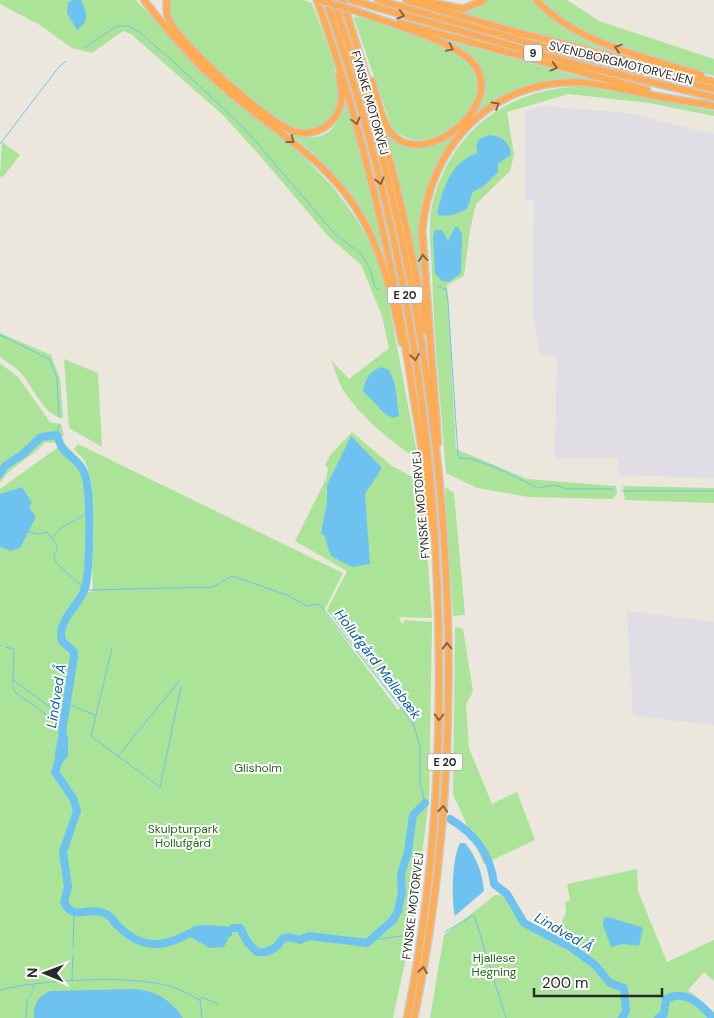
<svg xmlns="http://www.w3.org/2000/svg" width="714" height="1018" font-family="'DM Sans',sans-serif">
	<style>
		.industrial { fill: #e0dde5 }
		.green { fill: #abe498; fill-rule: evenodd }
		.water { fill: #6ec2f0 }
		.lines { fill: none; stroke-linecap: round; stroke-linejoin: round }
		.stream { stroke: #6ec2f0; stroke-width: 1 }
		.river { stroke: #6ec2f0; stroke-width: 8 }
		.highway-casing { stroke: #c8c8c8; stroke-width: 9 }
		.highway { stroke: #ffac54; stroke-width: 6 }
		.highway-bridge-casing { stroke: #c8c8c8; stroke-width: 9; stroke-linecap: butt }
		.highway-bridge { stroke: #ffac54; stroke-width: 6 }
		.oneway { stroke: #8a643d }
		.labels { text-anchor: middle; stroke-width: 4; stroke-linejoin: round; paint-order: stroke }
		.shield { fill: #fff; stroke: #6a6a6a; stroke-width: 1 }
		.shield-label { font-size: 11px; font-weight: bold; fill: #2a2a2a }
		.street-label { font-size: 12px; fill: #2a2a2a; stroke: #fff }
		.park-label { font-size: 12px; fill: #236819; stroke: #fff }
		.water-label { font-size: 14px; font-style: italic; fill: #0c5f9c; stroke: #fff }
	</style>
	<rect width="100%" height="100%" fill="#ece7dc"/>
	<!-- industrial -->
	<path class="industrial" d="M543,106L627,113L714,134V478L618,475V458H555L557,356L540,355L533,317L534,200H525V111Z
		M627,611L714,622V725L633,716Z"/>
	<!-- green -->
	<path class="green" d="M0,0H136L201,71L302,155L333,187L356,218L373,249L386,288L418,459C390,442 364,419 345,393C339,384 335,370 331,360L349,379L389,348L382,316L361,265L328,236L261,157L225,117L131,34L123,31L92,53L72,48L40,25L0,4Z
		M170,0H303L312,3C322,32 337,63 339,94C340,104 336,114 328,121C320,129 307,132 296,128C267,120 189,49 174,22C170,15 169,8 170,0Z
		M487,0H534L567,27L670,68L455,12L475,8Z
		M540,0H567L599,21L714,59V76C654,57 588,44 540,0Z
		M353,16C380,23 451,44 469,65C501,103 431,167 392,128Z
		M431,36L596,81C568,83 535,80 509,94C496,100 485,110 473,118C483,98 488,80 473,60Z
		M583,86L714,111V116L649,103L569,94L507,112L514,155L510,171L476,204L470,230L464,276L447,285L456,449L527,479L616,486L617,494L612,499L529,497L477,488L446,473C441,406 434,340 432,273C431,249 427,221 434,197C456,126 510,89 583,86ZM489,135L502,138L511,155L498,164L484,186L473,192L467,209L439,216L437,213C443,189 453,163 477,153L476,145Z
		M347,100L385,255C356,200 340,172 290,134C326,143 335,133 347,100Z
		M384,126C414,154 420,153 456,133L457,135C430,172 418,209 421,255C422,268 427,288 424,300Z
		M2,142L20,155L2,178L0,176Z
		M0,333L51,355L60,379L63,419C41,413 34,386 19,371C13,366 6,361 0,357Z
		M64,359L98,373L102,447L69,428Z
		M0,363L18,377L50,422L61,424L64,435L56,443L45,442C32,458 10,466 0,483Z
		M352,432L392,466L422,482L432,618L399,617L402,624L405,620L432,622L429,798L414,920L393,1018H0V489L64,443C70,450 78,456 83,463C105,500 88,552 88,593L93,590C89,547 103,501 84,460C81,456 77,453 74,449L78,444L343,573L324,611L398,710L403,705L399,704L327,610L347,571L295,541L326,479L328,469L325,465L331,454Z
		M623,486L714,488V503L625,500Z
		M445,487L454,493L465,615L453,616Z
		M455,627L463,629L473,691L466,705L469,748L492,804L517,792L535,840L484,864L453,794Z
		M637,869L638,891L667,962L714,940V981L704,972L688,990L714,1012V1018H430L444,935L495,895L513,896C521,925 530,925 555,938L566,912L565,902L570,900L567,884Z"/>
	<!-- water -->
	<path class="water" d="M72,0H81C87,12 90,22 77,30L67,13L68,3Z
		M489,135C502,136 509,141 511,155L498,164V172L484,186L473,192L467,209L453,215L439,216L437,213C443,188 451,162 477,153L476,145L480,139Z
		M455,227H458L462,234L461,273L449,282L442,281L435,273L433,236L435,230H442L448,241Z
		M381,367L389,370L395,384L399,416L393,418L384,413L363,391C364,380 371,370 381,367Z
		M351,436L382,468L365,494L370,564L352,567L331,556L324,535L321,534L327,501V485Z
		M22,487L32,502L29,507L36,517L20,548L11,551L0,547V494Z
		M64,723L68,739V756L54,773L55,753L61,724Z
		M460,843H465C476,856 483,874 484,891L455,916C451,901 452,857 460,843Z
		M608,917L641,927L643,930L639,946L623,944L611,947L603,925L604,918Z
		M205,925L232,927V936L229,937L224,947L210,948L188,936L187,933L193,926Z
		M135,989C157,991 171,1000 183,1018H34C33,1005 38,996 50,991Z"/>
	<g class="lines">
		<!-- stream -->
		<path class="stream" d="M84,48L117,26H128L138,31L175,63L245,129L335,234L361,254L370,269L375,287L380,290
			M0,144L58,68L66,61
			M438,287L446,289L448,301L458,456L460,458L472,459L495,467L538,488L554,485L567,489H613
			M0,335L49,359L57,377L59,417
			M57,435L59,425
			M622,491H714
			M29,532L38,534L47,532L57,546C58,552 54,553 54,558C54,563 83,588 89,590L213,587L232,576L287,595L307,606L316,604L321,606L413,723L420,747V782L425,803
			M52,537L63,527L90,512
			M0,645L1,646
			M5,647L14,649L13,683
			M112,648L91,736L160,787L181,687
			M13,680L64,717
			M13,687L15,692L61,725
			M67,704L95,715
			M118,756L180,680
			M445,932L474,915L506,1018
			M372,940L409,935
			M73,948L74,913
			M72,980L73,954
			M0,990C39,980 134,974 172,987C182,990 191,995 200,1000L202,997L218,1004
			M33,990L34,984
			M200,1000L202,1018
			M26,1018L27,1001L32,993"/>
		<!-- river -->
		<path class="river" d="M0,474L5,466L23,454L41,437L57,435C59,440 60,445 63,449C71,459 81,462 85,475C91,493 91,578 83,593C75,609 57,622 62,641L74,652V657L62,732
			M58,763L55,772L73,798L77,811L63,852L68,887L64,902C73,922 89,906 104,913C112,916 113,921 118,926C140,948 161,949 188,934
			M450,819C474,833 491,855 494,884L507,894L524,923L572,948L595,965L610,983L624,988L626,1011L622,1018
			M233,928H240L248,943L257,952C268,953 277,949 282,939L289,937L300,940L309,936L367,943L393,920L398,911L402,892L401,874L408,852L413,815L425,803
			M658,1018L664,1014L666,999C685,989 701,1004 713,1018"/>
		<defs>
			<path id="highway" d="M144,0C170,34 198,67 231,94C278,133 331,163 362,218C384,257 393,300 402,343
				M167,0C166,8 166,15 170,22C184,47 269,125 296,132C308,135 322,131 331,122C344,109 343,93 339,76
				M317,0C363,130 394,264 414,400C421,442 428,485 431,528
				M326,0C401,213 438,437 439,662C440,781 431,901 407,1018
				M333,0C446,315 482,690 414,1018
				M342,0C378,108 408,218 426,331
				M351,0L575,64L714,97
				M378,0L554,50L714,89
				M406,0L516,32L714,82
				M420,0L463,9L484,0
				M536,0C579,45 644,56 701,75
				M356,11C387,23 447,38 470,60C512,100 426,172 392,134C381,120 377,98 372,81
				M400,23L647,90
				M438,443L422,231C429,148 488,82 575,82C600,83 626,90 650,95C671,99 693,102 714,106"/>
		</defs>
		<!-- highway casing -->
		<use href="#highway" class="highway-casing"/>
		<!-- highway -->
		<use href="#highway" class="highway"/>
		<defs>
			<path id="highway-bridge" d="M319,0L356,11"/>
		</defs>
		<!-- highway-bridge casing -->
		<use href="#highway-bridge" class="highway-bridge-casing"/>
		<!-- highway-bridge -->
		<use href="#highway-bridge" class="highway-bridge"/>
	</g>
	<!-- one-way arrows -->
	<defs><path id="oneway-chevron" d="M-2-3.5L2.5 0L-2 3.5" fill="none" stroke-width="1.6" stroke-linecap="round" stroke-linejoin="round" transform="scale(1.25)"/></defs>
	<g class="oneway">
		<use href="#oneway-chevron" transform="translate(401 15) rotate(17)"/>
		<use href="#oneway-chevron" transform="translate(450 48) rotate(26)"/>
		<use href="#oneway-chevron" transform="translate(618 48) rotate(-162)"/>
		<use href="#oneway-chevron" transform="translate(554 67) rotate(15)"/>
		<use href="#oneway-chevron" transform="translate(496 105) rotate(-31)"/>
		<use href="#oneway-chevron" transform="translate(356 121) rotate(75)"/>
		<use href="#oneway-chevron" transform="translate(291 140) rotate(38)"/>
		<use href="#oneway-chevron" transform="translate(380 181) rotate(76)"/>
		<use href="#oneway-chevron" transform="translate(423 258) rotate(-95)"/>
		<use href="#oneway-chevron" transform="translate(415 357) rotate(81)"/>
		<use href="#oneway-chevron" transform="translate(447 646) rotate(-91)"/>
		<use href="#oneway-chevron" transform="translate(439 717) rotate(91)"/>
		<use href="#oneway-chevron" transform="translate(443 809) rotate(-86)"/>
		<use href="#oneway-chevron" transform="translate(423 970) rotate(-81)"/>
	</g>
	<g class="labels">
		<!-- shield labels -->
		<g class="shield">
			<rect x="524" y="44.5" width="18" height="17" rx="4"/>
			<rect x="387.5" y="286.5" width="35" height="17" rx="4"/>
			<rect x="427.5" y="753.5" width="35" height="17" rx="4"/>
		</g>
		<g class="shield-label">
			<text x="533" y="57">9</text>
			<text x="405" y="299">E 20</text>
			<text x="445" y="766">E 20</text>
		</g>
		<!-- street labels -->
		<g class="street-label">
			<text transform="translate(621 63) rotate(14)" y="4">SVENDBORGMOTORVEJEN</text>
			<text transform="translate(370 103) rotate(74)" y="4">FYNSKE MOTORVEJ</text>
			<text transform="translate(421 505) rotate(-95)" y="4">FYNSKE MOTORVEJ</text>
			<text transform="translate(413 906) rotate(-83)" y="4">FYNSKE MOTORVEJ</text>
		</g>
		<!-- park labels -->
		<g class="park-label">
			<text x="258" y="772">Glisholm</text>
			<text x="183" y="833">Skulpturpark<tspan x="183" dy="14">Hollufgård</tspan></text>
			<text x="494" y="962">Hjallese<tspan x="494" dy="14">Hegning</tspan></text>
		</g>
		<!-- water labels -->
		<g class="water-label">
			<text transform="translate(378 664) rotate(53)" y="5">Hollufgård Møllebæk</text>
			<text transform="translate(56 696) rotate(-81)" y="5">Lindved Å</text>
			<text transform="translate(564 932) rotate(30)" y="5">Lindved Å</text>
		</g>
	</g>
	<!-- north arrow -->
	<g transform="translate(45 973) rotate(271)" stroke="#ffffff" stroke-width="4" paint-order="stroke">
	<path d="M0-4L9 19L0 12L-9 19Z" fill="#2a2a2a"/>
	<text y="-8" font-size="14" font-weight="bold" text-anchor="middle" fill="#2a2a2a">N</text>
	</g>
	<!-- scale -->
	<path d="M534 988v8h128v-8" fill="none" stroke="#2a2a2a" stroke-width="2.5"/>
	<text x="542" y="988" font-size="15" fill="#2a2a2a" stroke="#ffffff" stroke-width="4" paint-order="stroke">200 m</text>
</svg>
